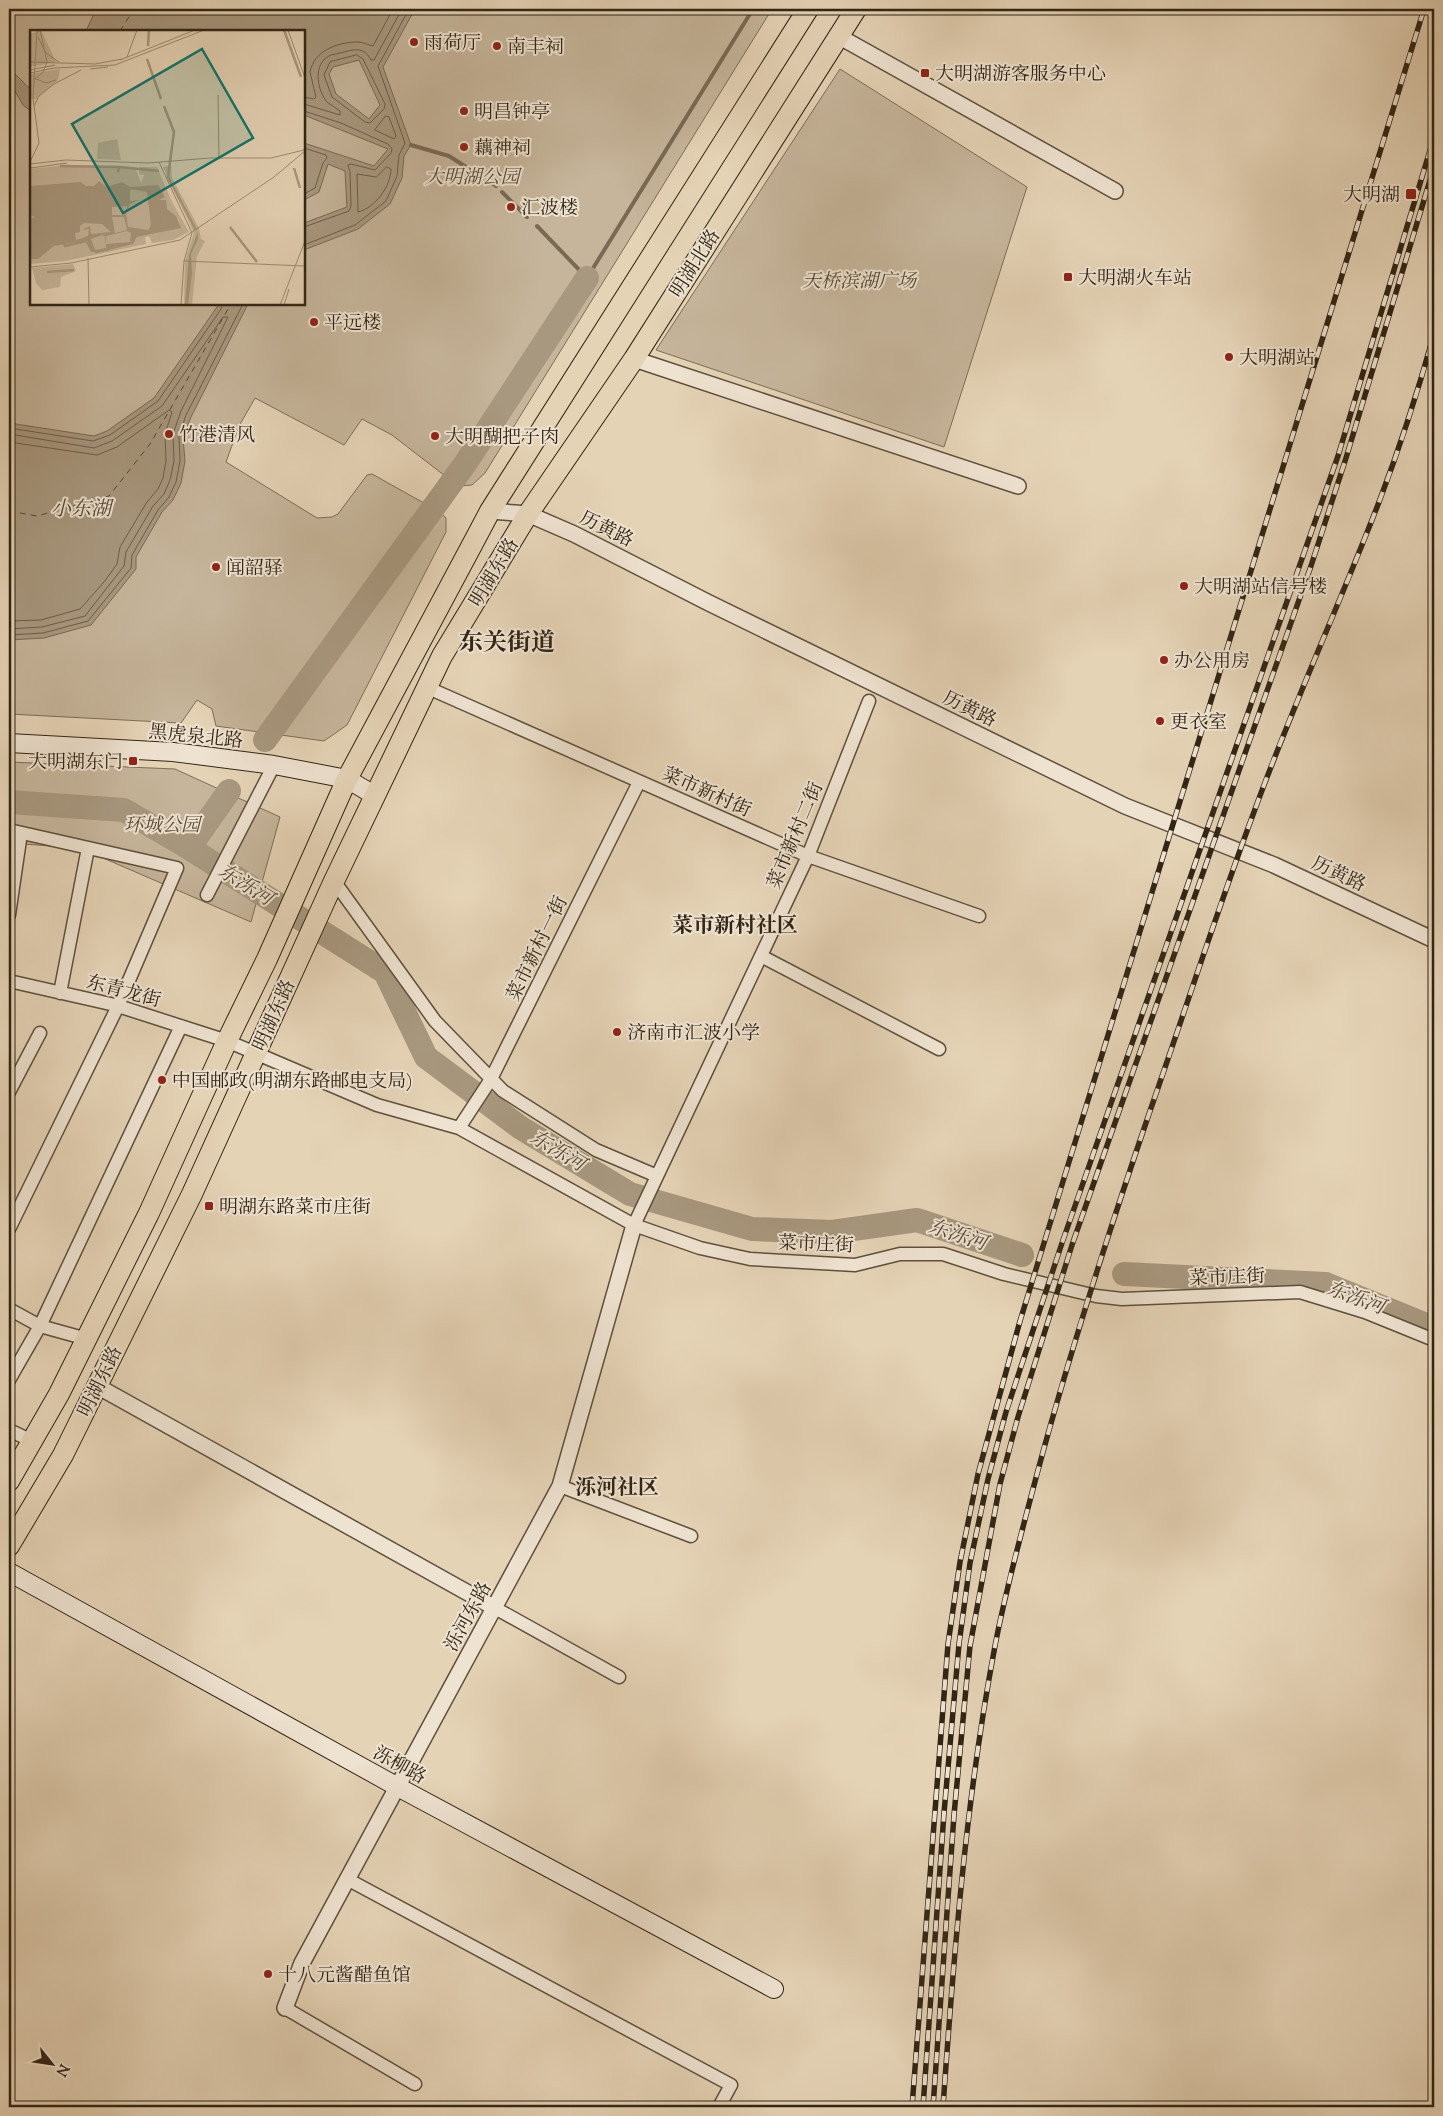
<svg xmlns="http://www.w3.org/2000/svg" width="1443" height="2116" font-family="'Sorts Mill Goudy','Noto Serif SC',serif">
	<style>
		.green { fill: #c6b59b; stroke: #7c6d58; fill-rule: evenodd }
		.water { fill: #a8987f; stroke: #786a55; fill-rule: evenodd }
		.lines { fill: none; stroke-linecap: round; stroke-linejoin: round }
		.shore { stroke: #6c5e4a; stroke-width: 1 }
		.stream { stroke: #786a55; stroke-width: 4 }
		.river { stroke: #a8987f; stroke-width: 24 }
		.ferry { stroke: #554835; stroke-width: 1; stroke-dasharray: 6 5; stroke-linecap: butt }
		.minor-casing { stroke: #5e503d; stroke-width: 15 }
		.tertiary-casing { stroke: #5e503d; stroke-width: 18 }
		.secondary-casing { stroke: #312515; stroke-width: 20 }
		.primary-casing { stroke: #312515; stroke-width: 22 }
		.minor { stroke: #eee2d0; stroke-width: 12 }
		.tertiary { stroke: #eee2d0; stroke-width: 15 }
		.secondary { stroke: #eee2d0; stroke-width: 18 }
		.primary { stroke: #e5d3b6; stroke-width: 20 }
		.rail-casing { stroke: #312515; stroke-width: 5.5 }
		.rail { stroke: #eee2d0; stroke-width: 4; stroke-dasharray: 11; stroke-linecap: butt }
		.poi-dot { fill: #8f2418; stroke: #eee2d0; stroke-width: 2 }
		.labels { text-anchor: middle; stroke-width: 4; stroke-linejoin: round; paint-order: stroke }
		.poi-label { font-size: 19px; fill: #312515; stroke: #eee2d0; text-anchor: start }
		.park-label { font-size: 19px; font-style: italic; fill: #564936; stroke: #eee2d0 }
		.street-label { font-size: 19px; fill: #312515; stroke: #eee2d0 }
		.water-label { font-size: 20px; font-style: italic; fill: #554835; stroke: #eee2d0 }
		.quarter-label { font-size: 21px; font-weight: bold; fill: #312515; stroke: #eee2d0 }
		.district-label { font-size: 24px; font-weight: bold; fill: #312515; stroke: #eee2d0 }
		.inset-river { fill: none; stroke: #a8987f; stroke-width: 2.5 }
		.inset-road { fill: none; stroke: #9d8d76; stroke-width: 1 }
		.view { fill: #0f766e; fill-opacity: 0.15; stroke: #0f766e; stroke-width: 2.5 }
		.inset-edge { fill: none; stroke: #312515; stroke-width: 2.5 }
	</style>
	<rect width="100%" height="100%" fill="#e5d3b6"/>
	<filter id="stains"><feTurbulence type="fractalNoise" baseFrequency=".004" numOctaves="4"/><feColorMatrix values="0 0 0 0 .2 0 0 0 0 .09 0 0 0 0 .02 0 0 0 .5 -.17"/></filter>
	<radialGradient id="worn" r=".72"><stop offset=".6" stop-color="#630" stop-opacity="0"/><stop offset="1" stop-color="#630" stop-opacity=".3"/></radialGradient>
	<!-- green -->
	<path class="green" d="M9,9H772L485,473L472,485L458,486L392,435L362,419L344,445L255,398L239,426L226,462L317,518L332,517L338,514L367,475L372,474L440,512L446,518V532L347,725L324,741L216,726L212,709L197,700L181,723L9,714ZM31,31H304V304H31Z
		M840,69L1027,187L944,447L656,350Z
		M9,762L175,769L280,817L251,922L80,848L9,843Z"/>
	<!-- water -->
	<path class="water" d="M96,9H415L383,67L411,145L404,156L402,178L390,204L358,229L304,250V223L347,207L345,171L328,164L319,192L304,200V143L374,166L388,149L304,115V31H86ZM359,60L380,105L369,119L336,94L329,74L333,67Z
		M9,68L31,90V111L23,105L9,81Z
		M219,304H248L191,417L183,438L185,461L181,483L173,500L162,512L136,557V569L91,625L44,638L9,640V423L94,436L107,431L154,398Z"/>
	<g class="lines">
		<!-- shore -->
		<path class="shore" d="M357,55L363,59L385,104L384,109L370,123L365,122L332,97L324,75L330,62Z
			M304,97L314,99L316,97L310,72C314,51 337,42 358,42C363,42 368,45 373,46L393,9
			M304,104L340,115V111C336,108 331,105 327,102C318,91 313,68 326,58C330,54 338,54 344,52C356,49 364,47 371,60H374L402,9
			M304,111L341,123L388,144L392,149L391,153L375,170L351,164L348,165L350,172L351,206L349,211L304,227
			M386,116L389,117L396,136L394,139L375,130Z
			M304,148L326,155L327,158L323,163L315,188L304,194
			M387,167L391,169C391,186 375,208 358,212L357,174L376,177Z
			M304,245L355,225L386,201L397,176L399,155L405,143L378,66L409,9
			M9,428L93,441L110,435L158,401L221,309L222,304
			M9,434L94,448L112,441L162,406L223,317H228L181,411L173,434L174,461L170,480L164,494L153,506L126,552L124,566L85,616L42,627L9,629
			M9,442L97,455L117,447L169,410L172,412L165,434L166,460L163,478L158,489L147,502L120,547L117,564L104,582L80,609L41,620L9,621
			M9,635L43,633L88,621L131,568L132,555L158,510L169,497L176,482L180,461L179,437L186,415L243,304"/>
		<!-- stream -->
		<path class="stream" d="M411,145L449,156L474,172
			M492,183L496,186
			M502,192L527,217
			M537,226L587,278L753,9"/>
		<!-- river -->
		<path class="river" d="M265,740L465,464L587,278
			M9,802L124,810L189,848L385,972L426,1057L521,1128L630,1194L752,1229L832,1232L917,1220L1022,1255
			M189,848L229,791
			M1124,1274L1326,1284L1434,1328"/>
		<!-- ferry -->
		<path class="ferry" d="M120,31L134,9
			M9,511L37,516L109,496L150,444L231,304"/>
		<defs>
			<path id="minor" d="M426,687L808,856L979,916
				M9,830L177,868L118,1006L9,1229
				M334,881L435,1021L503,1091L596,1150L657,1176
				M207,895L274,765
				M9,915L21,833
				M761,956L939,1049
				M9,981L115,1005L227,1041L377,1105L459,1128L634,1225L700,1248L750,1259L855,1265L900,1254H943L1004,1274L1096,1296L1122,1299L1300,1292L1365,1312L1434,1340
				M60,993L88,848
				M9,1092L40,1033
				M459,1128L491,1079L639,782
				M634,1225L808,856L869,701
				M9,1309L40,1326L87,1339
				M9,1380L40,1326L181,1026
				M9,1430L32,1441
				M560,1486L691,1536
				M495,1608L619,1677
				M347,1879L731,2085L719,2107
				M285,2008L415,2084"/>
			<path id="tertiary" d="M840,37L1115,191
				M634,359L1018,486
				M490,511L528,514L574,534L709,603L1125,806L1274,865L1434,940
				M97,1386L495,1608
				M285,2008L302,1963L560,1486L634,1225"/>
			<path id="secondary" d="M9,743L173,752L274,765L347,779L374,795
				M9,1572L396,1786L774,1989"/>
			<path id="primary" d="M9,1481L59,1394L149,1213L227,1041L267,959L347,779L472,545L490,511L808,9
				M9,1546L63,1455L192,1194L334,881L442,656L528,514L634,359L856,9"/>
		</defs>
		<!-- minor casing -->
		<use href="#minor" class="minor-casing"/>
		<!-- tertiary casing -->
		<use href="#tertiary" class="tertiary-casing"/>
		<!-- secondary casing -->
		<use href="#secondary" class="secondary-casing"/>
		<!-- primary casing -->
		<use href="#primary" class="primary-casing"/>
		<!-- minor -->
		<use href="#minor" class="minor"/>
		<!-- tertiary -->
		<use href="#tertiary" class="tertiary"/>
		<!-- secondary -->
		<use href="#secondary" class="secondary"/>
		<!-- primary -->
		<use href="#primary" class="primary"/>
		<defs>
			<path id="rail" d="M912,2107L948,1644L960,1562L978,1474L1020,1321L1424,9
				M923,2107L944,1813L959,1644L970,1563L988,1479L1006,1412L1062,1243L1338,456L1434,137
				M933,2107L954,1815L970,1646L1000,1484L1018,1417L1072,1245L1311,566L1346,458L1434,167
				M943,2107C954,1952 966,1799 995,1646C1006,1588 1022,1531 1037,1474C1070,1351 1109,1231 1150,1111C1185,1011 1217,911 1254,812C1292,707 1339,606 1379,502C1400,447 1418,391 1434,334"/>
		</defs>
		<!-- rail casing -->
		<use href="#rail" class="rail-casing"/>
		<!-- rail -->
		<use href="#rail" class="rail"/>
	</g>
	<!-- markers -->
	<g class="poi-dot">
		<circle cx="414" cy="42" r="5"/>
		<circle cx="497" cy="46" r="5"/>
		<rect x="920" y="68" width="10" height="10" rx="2.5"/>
		<circle cx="464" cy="111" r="5"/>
		<circle cx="464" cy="147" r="5"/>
		<rect x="1405" y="188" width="12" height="12" rx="2.5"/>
		<circle cx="511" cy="207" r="5"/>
		<rect x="1063" y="272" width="10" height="10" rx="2.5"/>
		<circle cx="314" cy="322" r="5"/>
		<circle cx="1229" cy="357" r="5"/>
		<circle cx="169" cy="434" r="5"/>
		<circle cx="435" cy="436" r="5"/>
		<circle cx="216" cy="567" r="5"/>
		<circle cx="1184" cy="586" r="5"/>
		<circle cx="1164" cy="660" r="5"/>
		<circle cx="1160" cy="721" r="5"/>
		<rect x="128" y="756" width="10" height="10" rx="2.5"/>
		<circle cx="617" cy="1032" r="5"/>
		<circle cx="162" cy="1080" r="5"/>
		<rect x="204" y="1201" width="10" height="10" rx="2.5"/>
		<circle cx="268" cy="1974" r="5"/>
	</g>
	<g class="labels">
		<!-- poi labels -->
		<g class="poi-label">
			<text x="424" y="49">雨荷厅</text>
			<text x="507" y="53">南丰祠</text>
			<text x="935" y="80">大明湖游客服务中心</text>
			<text x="474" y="118">明昌钟亭</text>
			<text x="474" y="154">藕神祠</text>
			<text x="1400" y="201" text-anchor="end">大明湖</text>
			<text x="521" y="214">汇波楼</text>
			<text x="1078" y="284">大明湖火车站</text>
			<text x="324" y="329">平远楼</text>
			<text x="1239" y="364">大明湖站</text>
			<text x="179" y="441">竹港清风</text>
			<text x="445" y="443">大明醐把子肉</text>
			<text x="226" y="574">闻韶驿</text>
			<text x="1194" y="593">大明湖站信号楼</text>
			<text x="1174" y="667">办公用房</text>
			<text x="1170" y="728">更衣室</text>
			<text x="123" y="768" text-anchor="end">大明湖东门</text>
			<text x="627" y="1039">济南市汇波小学</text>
			<text x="172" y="1087">中国邮政(明湖东路邮电支局)</text>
			<text x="219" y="1213">明湖东路菜市庄街</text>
			<text x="278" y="1981">十八元酱醋鱼馆</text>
		</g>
		<!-- park labels -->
		<g class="park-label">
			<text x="472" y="183">大明湖公园</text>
			<text x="859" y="287">天桥滨湖广场</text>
			<text x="162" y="831">环城公园</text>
		</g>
		<!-- street labels -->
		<g class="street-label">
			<text transform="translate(694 263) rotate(-58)" y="7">明湖北路</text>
			<text transform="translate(607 528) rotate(26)" y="7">历黄路</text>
			<text transform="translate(493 572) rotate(-59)" y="7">明湖东路</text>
			<text transform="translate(970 708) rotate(26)" y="7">历黄路</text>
			<text transform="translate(196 735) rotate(6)" y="7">黑虎泉北路</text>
			<text transform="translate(707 791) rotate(24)" y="7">菜市新村街</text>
			<text transform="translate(794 835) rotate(-67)" y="7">菜市新村二街</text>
			<text transform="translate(1339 873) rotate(25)" y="7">历黄路</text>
			<text transform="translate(536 948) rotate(-64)" y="7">菜市新村一街</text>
			<text transform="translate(124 990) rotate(15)" y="7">东青龙街</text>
			<text transform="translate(273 1015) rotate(-66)" y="7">明湖东路</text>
			<text transform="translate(816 1243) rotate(2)" y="7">菜市庄街</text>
			<text transform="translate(1227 1276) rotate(-2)" y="7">菜市庄街</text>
			<text transform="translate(99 1381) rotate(-64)" y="7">明湖东路</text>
			<text transform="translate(467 1616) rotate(-61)" y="7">泺河东路</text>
			<text transform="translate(400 1764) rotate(29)" y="7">泺柳路</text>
		</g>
		<!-- water labels -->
		<g class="water-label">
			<text x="81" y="515">小东湖</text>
			<text transform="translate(246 884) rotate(32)" y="7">东泺河</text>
			<text transform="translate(558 1150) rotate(31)" y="7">东泺河</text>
			<text transform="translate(958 1234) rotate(18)" y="7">东泺河</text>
			<text transform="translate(1356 1297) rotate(20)" y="7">东泺河</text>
		</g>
		<!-- quarter labels -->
		<g class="quarter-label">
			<text x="735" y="932">菜市新村社区</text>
			<text x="617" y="1494">泺河社区</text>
		</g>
		<!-- district labels -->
		<g class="district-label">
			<text x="507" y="650">东关街道</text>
		</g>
	</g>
	<!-- overview -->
	<g transform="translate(30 30)">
		<rect width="275" height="275" fill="#e5d3b6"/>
		<path d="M11,0L26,32L0,37V4ZM30,39L28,50L6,69H0V44ZM87,109L91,130L67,129L68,113ZM36,135L105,137L111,153L114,145L109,144V137H127L141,170L159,202L143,210L122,213L119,206L115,207L116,214L36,231L0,234V139ZM141,135L142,148L169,198L171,209L175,211L167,226L162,275H154L155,231L164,203L133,137ZM43,234L46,241L31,247L30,257L12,260L6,253L2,238Z" fill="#c6b59b"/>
		<path d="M69,151L77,157L92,152L100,157L128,155L135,167L129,170H136L137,179L146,186L151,198L106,207L103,214L85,216L78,221L61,222L56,212H47L24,216L8,229H0V189L5,187L0,185V156L51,152L56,156H64ZM100,159L117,162L121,195L118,200L98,197L96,183L100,174L109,170L100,171ZM82,177L97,176V178L94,185H82ZM82,187H94L97,200L85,203ZM54,193L72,194L81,202L61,204L60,196L52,200L59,199L58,206L46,210L45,203L50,202V196ZM97,201L101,203L100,212L76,214V206ZM72,205L75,206L76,218L65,220L61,209ZM168,202V209L161,224L162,243L158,275H155L159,225Z" fill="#a8987f" fill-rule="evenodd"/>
		<path class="inset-river" d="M254,0L271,47M118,16L119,0M117,29L131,69M134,76L144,102L138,147L166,200M30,136L89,137L88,142M89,137L129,141M264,138L270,158M0,181L28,194M31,192L60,156M200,197L227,232M2,200L28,199M0,201L30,205L35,216L56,211L66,222L102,213L106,206L129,198L150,196M35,214L57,175L68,171L95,174L97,161L101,158L120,159L123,163L131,190L126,198M4,220L29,199M17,242L44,240"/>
		<path class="inset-road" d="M258,0L275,48M8,7L16,23L29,32M97,27L107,0M90,30L165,0M0,32L65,34L92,29M60,39L78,37M0,40L25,35M0,43L24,38L85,35L174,0M4,48L16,53L26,50M3,51L13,42L17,32L10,0M188,65L189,128M4,76L9,66L24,54L51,40M0,132L9,113L3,68L7,0M129,132L162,203L154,231L151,275M0,134L36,130L118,133L180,128H241L274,120M0,138L37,133M58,228L59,275M154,231L275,236M0,237L41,233L150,210L244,147L275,121M250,275L275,211M254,275L259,259"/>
		<path class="view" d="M172,19L223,108L93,183L42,94Z"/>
		<rect width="275" height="275" class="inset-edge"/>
	</g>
	<!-- margin -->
	<rect width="1443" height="2116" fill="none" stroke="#e5d3b6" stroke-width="30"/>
	<rect x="10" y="10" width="1423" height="2096" fill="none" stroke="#312515" stroke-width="2.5"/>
	<rect x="15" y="15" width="1413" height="2086" fill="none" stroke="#312515"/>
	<!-- north arrow -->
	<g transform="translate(52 2064) rotate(120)" stroke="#eee2d0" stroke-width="4" paint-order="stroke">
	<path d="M0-4L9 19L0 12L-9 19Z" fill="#312515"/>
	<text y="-8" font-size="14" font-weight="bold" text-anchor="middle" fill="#312515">N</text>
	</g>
	<rect width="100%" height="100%" filter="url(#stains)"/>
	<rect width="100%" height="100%" fill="url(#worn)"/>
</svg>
